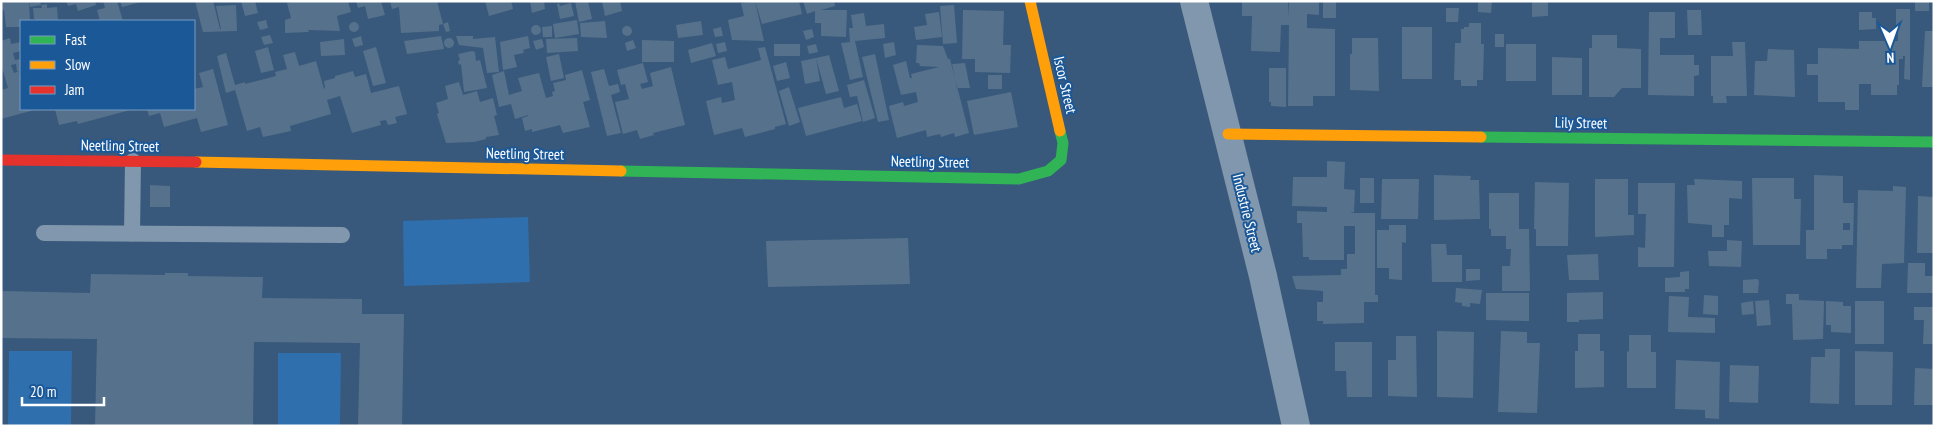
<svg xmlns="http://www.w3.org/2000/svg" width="1935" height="427" font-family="'PT Sans Narrow',sans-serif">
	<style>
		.green { fill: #2f6fad }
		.building { fill: #56718c; fill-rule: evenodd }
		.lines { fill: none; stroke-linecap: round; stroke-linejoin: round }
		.lane { stroke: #8197ad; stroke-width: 16 }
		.street { stroke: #8197ad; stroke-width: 28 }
		.fast { stroke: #30b455; stroke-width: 11 }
		.slow { stroke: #ff9f0a; stroke-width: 11 }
		.jam { stroke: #e5322d; stroke-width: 11 }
		.labels { text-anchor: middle; stroke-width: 4; stroke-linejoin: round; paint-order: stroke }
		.street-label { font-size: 15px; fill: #fff; stroke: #1b5898 }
	</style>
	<rect width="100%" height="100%" fill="#38597b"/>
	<!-- green -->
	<path class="green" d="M528,217L530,282L404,286L403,221Z
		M9,351H72L71,426H8Z
		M278,353H341L340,426H278Z"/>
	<!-- building -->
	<path class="building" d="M1,1H29L30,21H21V27H6L4,10L1,11Z
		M29,1H40L41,5L30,7Z
		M66,1H95L96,5L78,11L76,4L68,6Z
		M103,1H117L123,21H100L97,10L105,8Z
		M120,1H141V2L122,7Z
		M195,1H213L220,29H221L216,6L236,5L237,31L203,32Z
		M241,1H255L258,13L245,16Z
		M293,1H348L351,12L337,16L340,31L308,30L309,32L285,33V20L291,18L287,3Z
		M356,1H381L385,15L368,19L365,6L358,8Z
		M390,1H437L443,24L439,25V31L401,33L399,7L392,9Z
		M485,1H511L513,9L489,16Z
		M530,1H544L545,9L532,13Z
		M575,1H588L592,19L579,22Z
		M602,1H620L622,11L605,16Z
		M755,1H799L802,14L762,24Z
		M755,1L764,41L732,40L728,20L744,16L741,3Z
		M803,1H834L835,6L821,10H847L846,37L821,36V23H815V11L807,14Z
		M1242,1H1288L1289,18V1H1319V15L1307,14V28L1335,29V96H1313V106H1288L1289,25H1281L1280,52L1251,51L1252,16H1242Z
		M1323,1H1336V18H1323Z
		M1478,1H1492L1491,13L1478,12Z
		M1532,1H1548V16L1532,17Z
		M1915,1H1929V11H1915Z
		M559,3L560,6L571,3L574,16L560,19L557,4Z
		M47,4V8L57,7L58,21H36V19H34L33,8H42L41,5Z
		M954,5L957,43L943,44L940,6Z
		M1446,8H1459L1458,22H1446Z
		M1896,9H1910V80L1904,79L1905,56H1903V59H1899V85H1897V95H1871V84H1859V110H1845V102H1818V75H1807V64H1818V48L1859,49V41H1898V34H1896Z
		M963,10L1004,11L1003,45H1011L1010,73L975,72V59H962Z
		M1687,10H1701L1702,35H1688Z
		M939,12L942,37L916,40L914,27L927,25L925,14Z
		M1649,12H1675V38H1660V55H1694V65H1699V75L1694,76V96L1648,95Z
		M1859,12H1872V18H1876V29L1859,30Z
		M864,13L866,26L884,24L885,38L855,41L863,77L850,80L841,43L850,42L849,28H853L851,15Z
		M266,20L268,28L260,30L257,22Z
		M577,20L579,34L555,38L553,24Z
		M605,21L607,38L581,37L580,23Z
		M701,21L703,35L678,38L676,25Z
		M448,22L450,31L446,32L443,24Z
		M349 27a5 5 0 1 1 10 0a5 5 0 1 1-10 0Z
		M1469,23H1481V44H1484L1483,80H1477V86H1461V80H1454L1455,43H1461V29H1464V27H1469Z
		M531 30a5 5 0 1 1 10 0a5 5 0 1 1-10 0Z
		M552,26V37H543L542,27Z
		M622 31a5 5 0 1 1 10 0a5 5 0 1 1-10 0Z
		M721,27L723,36L715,37L713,29Z
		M1402,27H1432V79H1402Z
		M812,29L814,37L806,40L803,31Z
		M1925,31H1934V87H1922Z
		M1495,34H1504V47H1495Z
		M270,35L273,43L264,45L261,37Z
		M1592,35H1617V48L1641,49V88H1622L1614,97H1589V48H1592Z
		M361,36L363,45L355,47L352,39Z
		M441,36L444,49L407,54L404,41Z
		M456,36H473V39L495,37L499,72L487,73L483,48L459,45Z
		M528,36L530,48L523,50L524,53L514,55L517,67L503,70L500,42Z
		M444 43a5 5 0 1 1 10 0a5 5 0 1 1-10 0Z
		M10,38L11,44L21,42V51L13,53L15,60L21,59V71L17,72L16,64L11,65L14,73L19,71L20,75H21V109H38L1,119V90L8,88L1,64V41Z
		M577,38L578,51L547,53L546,39Z
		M1352,38H1378L1379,91L1350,90V54H1352Z
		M344,39L345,55L321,56L320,42Z
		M542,39L544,47L536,50L533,41Z
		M633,40L636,48L627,51L625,43Z
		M642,40L674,41V62H642Z
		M725,42L727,51L718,53L716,44Z
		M894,42L896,55L885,58L883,44Z
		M1732,42H1745L1747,96H1726L1727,103H1713V96H1711V56H1733Z
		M712,43L716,56L691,63L688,50Z
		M774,44H800V56H774Z
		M816,44L818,52L809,54L807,46Z
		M1506,44H1536V81H1506Z
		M917,45L943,46L948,59H950L969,133L955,137L954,133L941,137L940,134L927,137L926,130L897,138L889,106L903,102L904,106L918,102L916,92L901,95L893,65L906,61L910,78H912L911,74L939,67L920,66L919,63H916Z
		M268,47L274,70L261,73L255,51Z
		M376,47L386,83L373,86L363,51Z
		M765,47L786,124L775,127V129L745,137L742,128L714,135L706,101L721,97L722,103L735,100L732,82L718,85L712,60L725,57L728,69L761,60L758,48Z
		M1768,49L1794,50L1795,97L1754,95L1755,61H1767Z
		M472,51L475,52L476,61L480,60L487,88L464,92L461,64L459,65L458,61L460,60L458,54Z
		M295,52L299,66L316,61L324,89L325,88L324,81L335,78V76L353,71L355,77L366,74L371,93L399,86L407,114L395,117L397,123L388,125L386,120L380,121L381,125L352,133L340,96L327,100L331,114L290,126L291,131L263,137L260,127L247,131L235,90L226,93L217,56L226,53L235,85L245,82V84L276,76L275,72L287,69L283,55Z
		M559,54L564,78L551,81L546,57Z
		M875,54L889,120L878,122L862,57Z
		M829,55L839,91L826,94L816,58Z
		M1552,57L1582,58V95H1552Z
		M816,58L820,81L805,84L801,61Z
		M786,62L790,78L777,81L773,66Z
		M643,63L648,82L640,84L642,89L653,86L650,73L671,67L685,125L653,133L654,135L640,139L637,130L623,134L615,102L629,99L625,84L621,85L617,70Z
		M965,63L970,88H957L952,64Z
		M1269,68H1286V107L1271,106V102H1269Z
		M213,69L228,125L201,132L197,118L164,127L160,113L149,116L147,109H194V89L203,87L199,73Z
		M604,69L609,86L618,84L620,92L611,95L621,133L607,136L591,72Z
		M582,70L590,100L583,102L590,127L563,133L560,125L532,132V129L525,131L522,118L528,116V115L515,119L511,104L499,107L492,75L504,71L509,95L522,91L518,78L539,73L546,98L553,96L552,92L555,91L553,83L566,80L565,75Z
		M988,75H1002V89H988Z
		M864,80L875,118L863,122L857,96L850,97L847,85Z
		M459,82L463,95L477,91L480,102L493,98L497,115L494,116L499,135L486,137V139L474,142L446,143L437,114L439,113L436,103L448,99L445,86Z
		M789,87L800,122L789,126L779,91Z
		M1011,92L1018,127L974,135L967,101Z
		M841,97L844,108L857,104L862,121L806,136L798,108Z
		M55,109H134L78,124L77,121L59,125Z
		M1327,161L1345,162L1344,189L1355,190L1354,212L1350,213H1375V295H1378V302H1364V323L1323,324V321H1317V302H1323V291L1296,289L1292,276L1341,275V269H1347V254H1355V226H1344V260H1309V257H1303L1302,223H1297V211L1327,212V207L1292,206L1293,177H1327Z
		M1434,175L1471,176L1470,180H1479L1480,219L1434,220Z
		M1814,175L1843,176V203H1854L1853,245H1842V249H1827V259H1806V230H1814ZM1843,223H1850V230H1843Z
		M1360,178H1374V203H1360Z
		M1752,178H1794V199H1801L1800,245H1753Z
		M1382,179H1419L1418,219H1381Z
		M1595,179H1628V215H1634V235L1595,237Z
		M1694,179L1742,181V199L1729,198V225H1724V237H1712V225L1688,223L1687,185H1695Z
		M1535,182L1569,183L1568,246H1536V229H1534Z
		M1638,183H1675L1674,267H1638V247L1645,248L1646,214H1638Z
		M150,185L170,186V207H150Z
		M1893,186L1906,187L1904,263L1882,264L1881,288H1856L1858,190L1893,191Z
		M1489,193H1519V229H1529L1530,291H1502V266H1510L1511,249H1506V236H1491V229H1489Z
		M1918,196L1934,197V253H1917Z
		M1389,225H1406V243L1402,242V280L1389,279V268H1377V230H1389Z
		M908,238L910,284L768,287L766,241Z
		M1727,240L1742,241L1741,267L1709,266L1708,251H1727Z
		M1431,244H1446L1447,255H1462V282H1432Z
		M1598,254L1599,280H1569L1567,255Z
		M1908,263H1925V276H1934V293H1907Z
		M1466,269H1480V280L1466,281Z
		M1689,271V289H1685V292H1665V278L1680,277V272Z
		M165,273H188V276L263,277L262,298L362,299V314H404L402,426H358L360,343L254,342L253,426H95L97,339L1,338V291L90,293L91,274L165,275Z
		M1757,279L1759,281L1758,293H1743V280Z
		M1456,288L1482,290L1480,304L1470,303V307L1462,306V303L1455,302Z
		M1603,292V319L1579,320V322H1567V293Z
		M1486,293H1529V321L1486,320Z
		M1786,294H1799V300L1824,301L1823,339L1793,340L1792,304H1786Z
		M1704,295L1718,296V315L1703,314Z
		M1669,296L1689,297L1688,317L1715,318V333L1668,332Z
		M1769,300L1771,325L1757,326L1755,301Z
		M1753,301L1754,314L1742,315L1741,303Z
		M1826,301L1843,302V306H1851V333L1831,332V325H1826Z
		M1855,301H1884V344H1855Z
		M1914,307H1934V344H1923L1924,320H1914Z
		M1437,331L1474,332L1473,398L1437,397Z
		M1501,331L1527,332V343H1540L1537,413L1498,412Z
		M1578,334H1600V351H1604V387L1575,388V351H1578Z
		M1629,335H1651V352H1656V388H1627V351L1629,352Z
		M1396,336H1416L1417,397L1388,396V360H1396Z
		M1335,342H1372V397H1347L1346,371H1335Z
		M1825,349H1840L1839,404L1810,403L1811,357H1825Z
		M1855,351L1893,352L1892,405H1855Z
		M1676,360L1720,362L1719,419L1705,418V410L1675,409Z
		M1730,365L1759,366L1758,403L1729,402Z
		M1915,368L1934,369V405H1914Z"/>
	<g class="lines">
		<!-- lane -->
		<path class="lane" d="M44,233L342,235
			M132,234L133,161"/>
		<!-- street -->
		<path class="street" d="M1194,1L1263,276L1296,426"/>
		<!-- fast -->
		<path class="fast" d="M1481,137L1934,142
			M621,171L1019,179L1048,171L1061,160L1063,143L1060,131"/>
		<!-- slow -->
		<path class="slow" d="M1030,1L1060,131
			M1228,134L1481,137
			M196,162L621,171"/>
		<!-- jam -->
		<path class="jam" d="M1,160L196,162"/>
	</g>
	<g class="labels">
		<!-- street labels -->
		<g class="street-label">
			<text transform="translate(1065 85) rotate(77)" y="5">Iscor Street</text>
			<text transform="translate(1581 123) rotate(1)" y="5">Lily Street</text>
			<text transform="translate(120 146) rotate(1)" y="5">Neetling Street</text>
			<text transform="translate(525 154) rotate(1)" y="5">Neetling Street</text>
			<text transform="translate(930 162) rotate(1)" y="5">Neetling Street</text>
			<text transform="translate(1247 213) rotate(76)" y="5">Industrie Street</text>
		</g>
	</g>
	<!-- border -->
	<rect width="1935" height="427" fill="none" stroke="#ffffff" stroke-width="5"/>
	<!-- legend -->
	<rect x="20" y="20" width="175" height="90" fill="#1b5898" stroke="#769bc1"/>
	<rect x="30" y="36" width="25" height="8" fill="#30b455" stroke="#769bc1"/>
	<text x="65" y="45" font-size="15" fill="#ffffff">Fast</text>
	<rect x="30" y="61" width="25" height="8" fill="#ff9f0a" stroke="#769bc1"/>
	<text x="65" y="70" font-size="15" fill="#ffffff">Slow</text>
	<rect x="30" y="86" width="25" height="8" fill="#e5322d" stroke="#769bc1"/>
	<text x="65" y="95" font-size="15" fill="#ffffff">Jam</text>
	<!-- north arrow -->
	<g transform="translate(1890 45) rotate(178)" stroke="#1b5898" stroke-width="4" paint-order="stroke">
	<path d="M0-4L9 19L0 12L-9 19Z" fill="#ffffff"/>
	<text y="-8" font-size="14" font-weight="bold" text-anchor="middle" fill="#ffffff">N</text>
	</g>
	<!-- scale -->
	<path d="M22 397v8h82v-8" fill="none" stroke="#ffffff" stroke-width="2.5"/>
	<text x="30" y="397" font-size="15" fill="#ffffff" stroke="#1b5898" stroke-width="4" paint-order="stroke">20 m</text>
</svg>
